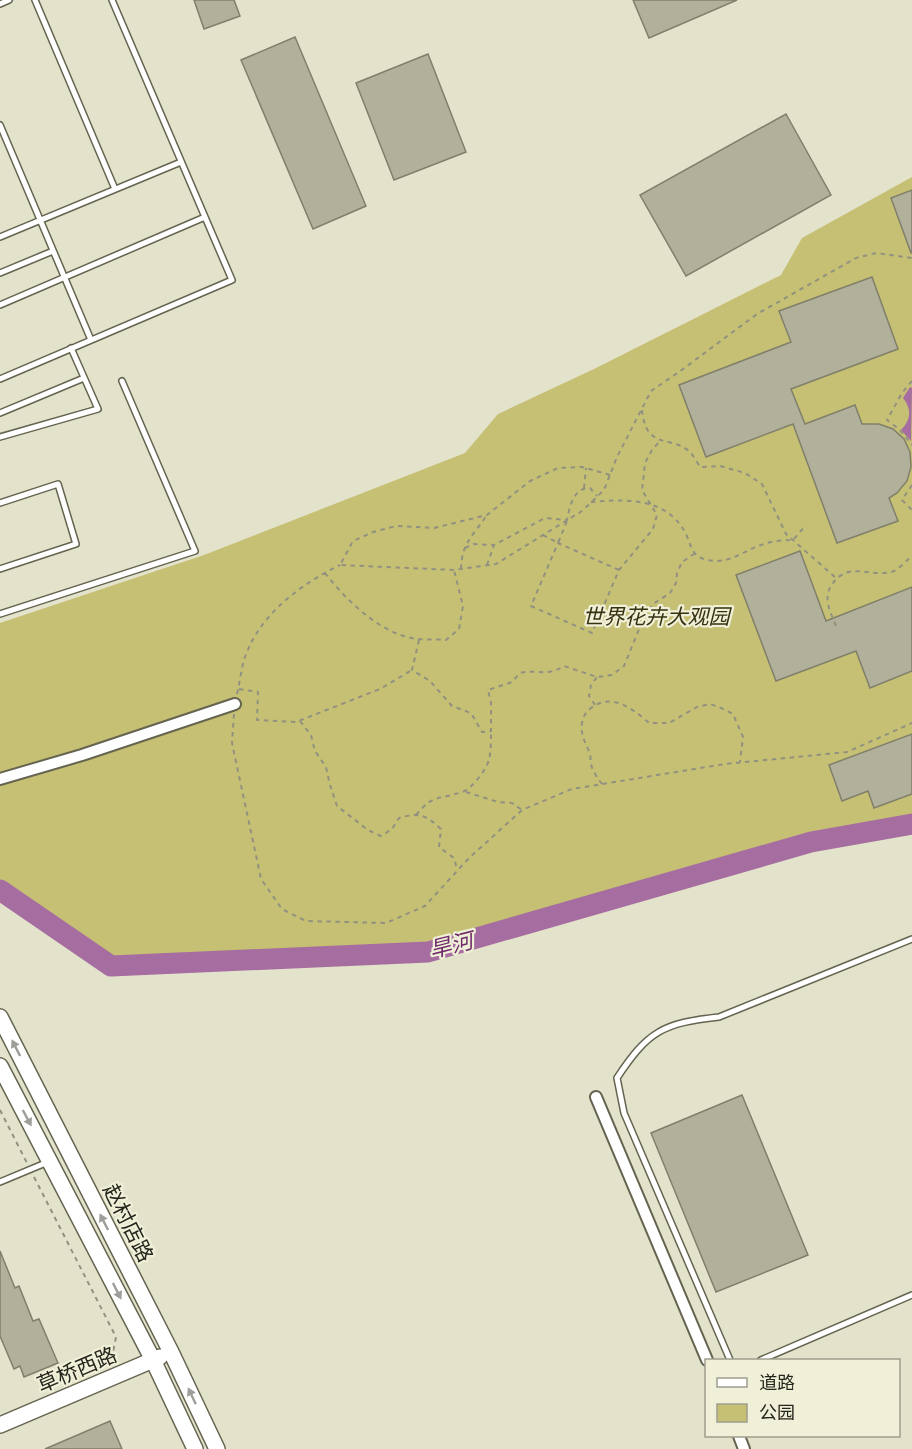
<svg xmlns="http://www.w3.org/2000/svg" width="912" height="1449" font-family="'Source Serif 4','Noto Sans SC',serif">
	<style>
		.green { fill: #c6c074 }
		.water { fill: #a66ea0 }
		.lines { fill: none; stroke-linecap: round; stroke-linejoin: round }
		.river { stroke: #a66ea0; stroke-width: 21 }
		.building { fill: #b1b09a; stroke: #807f6a; stroke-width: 1.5 }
		.lane-casing { stroke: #656450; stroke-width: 8 }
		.street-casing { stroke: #656450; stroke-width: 14 }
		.secondary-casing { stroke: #656450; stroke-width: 18 }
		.path { stroke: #929180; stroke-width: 2; stroke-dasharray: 4.5 4.5; stroke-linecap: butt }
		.lane { stroke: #fff; stroke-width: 5 }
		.street { stroke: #fff; stroke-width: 10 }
		.secondary { stroke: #fff; stroke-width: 15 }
		.oneway { fill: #9d9d99 }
		.labels { text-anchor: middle; stroke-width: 4.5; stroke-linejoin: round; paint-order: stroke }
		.park-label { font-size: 21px; font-style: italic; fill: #353210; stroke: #f0efd8 }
		.street-label { font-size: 21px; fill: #26251d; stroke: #f0efd8 }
		.water-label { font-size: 22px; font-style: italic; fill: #6f2a6a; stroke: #f0efd8 }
	</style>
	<rect width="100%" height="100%" fill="#e3e2cb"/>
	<!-- green -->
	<path class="green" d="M912,177V815L799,835L486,935L408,944L111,956L13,911L0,886V623L204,555L465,453L498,414L594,369L781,275L802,238Z"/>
	<!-- water -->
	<path class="water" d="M910,387L912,388L911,441L901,430C911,420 912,409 903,398Z"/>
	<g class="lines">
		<!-- river -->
		<path class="river" d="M0,890L111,966L428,952L811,842L912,824"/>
	</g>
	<!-- building -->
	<path class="building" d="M194,0H234L240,16L204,29Z
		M633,0H737L649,38Z
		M295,37L366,206L313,229L241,60Z
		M428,54L466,152L394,180L356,83Z
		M786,114L831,195L686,276L640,195Z
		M912,190V253H911L891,198Z
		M872,277L898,349L791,389L805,424L855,405L862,424H879L893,429L904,439L910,452L911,467L907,481L897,493L889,498L898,521L837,543L793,424L706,457L679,385L791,342L779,311Z
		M800,551L826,621L912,587V671L870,688L856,651L776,681L736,575Z
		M912,734V794L874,808L868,791L842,801L829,765Z
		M742,1095L808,1255L716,1292L651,1133Z
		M0,1251L15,1288L19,1286L33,1321L39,1319L58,1363L24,1377L20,1366L14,1369L0,1336Z
		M110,1421L122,1449H45Z"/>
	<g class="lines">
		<defs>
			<path id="lane" d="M35,0L115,189
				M0,4L9,0
				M0,125L91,340
				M0,237L181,162
				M0,273L53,251
				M0,305L205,217
				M0,379L232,280L112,0
				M0,413L84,378
				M0,437L98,409L71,348
				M0,503L58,484L76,544L0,569
				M0,614L195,551L122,381
				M0,1182L48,1162
				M730,1360L624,1113L617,1078C648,1031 663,1023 719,1017L912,939
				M761,1360L912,1295"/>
			<path id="street" d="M0,779L82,755L235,704
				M596,1097L707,1360
				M739,1436L744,1449"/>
			<path id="secondary" d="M0,1017L171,1352L217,1449
				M0,1066L153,1360L195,1449
				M0,1425L160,1357"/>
		</defs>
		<!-- lane casing -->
		<use href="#lane" class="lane-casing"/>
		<!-- street casing -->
		<use href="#street" class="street-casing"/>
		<!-- secondary casing -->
		<use href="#secondary" class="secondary-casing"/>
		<!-- path -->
		<path class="path" d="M912,381L902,393L887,420L899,429L912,445
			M642,410C646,450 669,435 689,451C693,455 697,462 700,467L720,466L745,473L762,484L786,534L836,578
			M610,475L582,467L558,468L530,481L487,515L434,528L396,526L373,532L353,541L340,565L454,570L496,564L582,511L604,490L617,457L651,391L679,372L757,314L856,258L876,253L912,258
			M912,485L902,500L912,510
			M584,488L586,468
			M591,502C626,499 667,497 686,534C691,545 692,556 704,559C727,566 741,552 761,545C771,541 783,540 793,540L806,525
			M543,535L558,543L567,521
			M465,548L474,544L494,545
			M487,565L494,545L545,518L567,520C570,506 573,488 590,488L597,496
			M461,569C462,542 472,538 486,516
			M619,570L558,543L531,606L592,633L619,570L653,529L657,515L642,490L645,463L652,450L660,441
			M325,573C347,601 381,635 418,639C427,640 437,639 446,640L459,629L463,606L454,570
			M836,626C830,611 822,597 833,583C850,560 872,579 894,571C900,568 907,560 912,556
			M419,640L412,670L430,681L452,706L471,713L482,732L491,731V703L488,690L512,682L520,673C537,669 547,677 564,666L597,677L612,675L624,666L644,617L653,604L670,593L676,583L677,573L682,562L694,554
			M239,689L258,692L257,720L296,722L380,689L412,670
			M237,694C240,682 241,669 245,657C260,614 301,584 340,565
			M595,705L589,696L591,685L597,677
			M234,714L232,743L261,879L282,909L306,921L386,923L425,906L468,859L522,810L572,789L725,764L847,752L912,723
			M300,721L311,735L315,751L326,767L330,785L337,806L368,830L381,836L392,829L399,818C419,812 426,815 441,829L439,847L454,858L457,869
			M602,784C598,779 592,770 591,764C590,761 591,757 590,755C587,744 580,736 582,723C583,716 586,712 591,708C612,692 633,709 649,723H669L697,707L710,704L719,707L733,714L743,737L740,762
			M466,792L498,802L512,803L522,810
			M416,815C434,793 439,800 462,792C472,789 486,770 489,760C491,751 491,741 491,731
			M0,1110L27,1163
			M34,1177L116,1337L113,1352L116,1360"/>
		<!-- lane -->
		<use href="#lane" class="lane"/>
		<!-- street -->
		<use href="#street" class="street"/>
		<!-- secondary -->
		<use href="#secondary" class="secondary"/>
	</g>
	<!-- one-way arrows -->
	<defs><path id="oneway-solid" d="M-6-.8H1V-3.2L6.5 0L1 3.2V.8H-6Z" transform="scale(1.5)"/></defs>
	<g class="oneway">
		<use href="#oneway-solid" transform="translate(16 1048) rotate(-117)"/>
		<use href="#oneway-solid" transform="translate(27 1118) rotate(62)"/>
		<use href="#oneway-solid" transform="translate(104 1222) rotate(-117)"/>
		<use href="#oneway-solid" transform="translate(117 1291) rotate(63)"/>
		<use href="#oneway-solid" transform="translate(192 1396) rotate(-115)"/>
	</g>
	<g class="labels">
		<!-- park labels -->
		<g class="park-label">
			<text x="656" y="624">世界花卉大观园</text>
		</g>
		<!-- street labels -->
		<g class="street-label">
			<text transform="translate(128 1223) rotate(63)" y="7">赵村店路</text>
			<text transform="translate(77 1370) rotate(-23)" y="7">草桥西路</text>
		</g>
		<!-- water labels -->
		<g class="water-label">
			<text transform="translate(451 945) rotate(-14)" y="8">旱河</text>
		</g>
	</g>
	<!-- legend -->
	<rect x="705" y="1359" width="195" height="78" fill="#f0efd8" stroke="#9f9e8d" stroke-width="1.5"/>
	<rect x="717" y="1378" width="30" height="9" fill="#ffffff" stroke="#9f9e8d" stroke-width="1.5"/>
	<text x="759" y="1389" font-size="18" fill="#26251d">道路</text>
	<rect x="717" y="1404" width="30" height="18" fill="#c6c074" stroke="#9f9e8d" stroke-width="1.5"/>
	<text x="759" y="1419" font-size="18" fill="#26251d">公园</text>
</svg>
